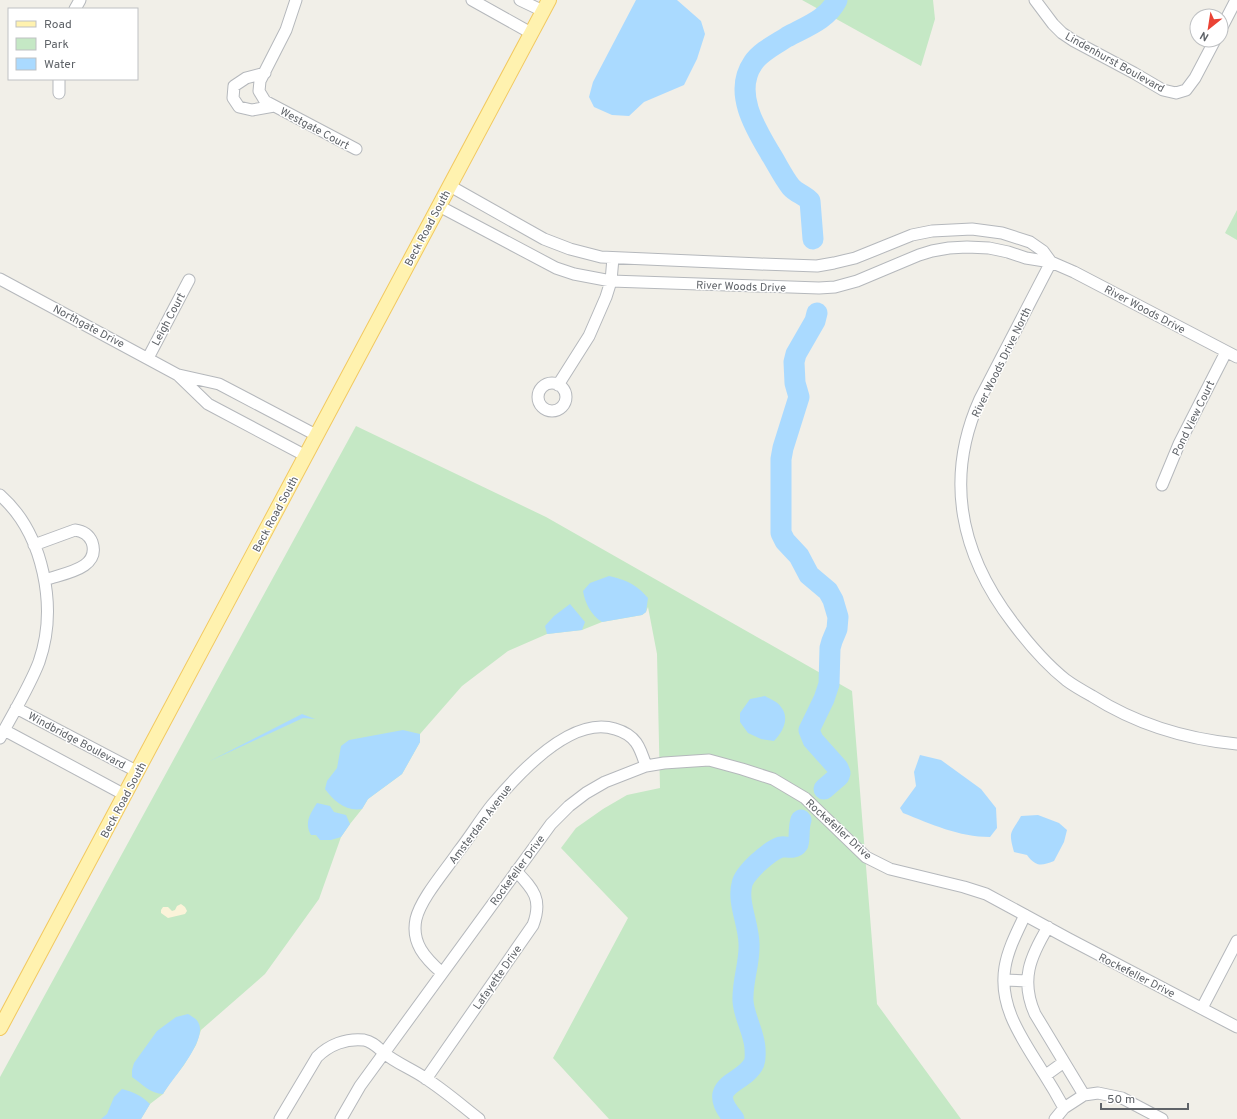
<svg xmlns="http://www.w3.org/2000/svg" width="1237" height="1119" font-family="Overpass,sans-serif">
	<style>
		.green { fill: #c5e8c5 }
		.sand { fill: #fbf3d9 }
		.water { fill: #aadaff }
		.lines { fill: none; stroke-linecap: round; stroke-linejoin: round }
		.river { stroke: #aadaff; stroke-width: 21 }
		.minor-casing { stroke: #b5b8bc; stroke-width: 13 }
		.major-casing { stroke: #f2c960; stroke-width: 16 }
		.minor { stroke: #fff; stroke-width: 11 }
		.major { stroke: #fff2af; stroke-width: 14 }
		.labels { text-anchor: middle; stroke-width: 3; stroke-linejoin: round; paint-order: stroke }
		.street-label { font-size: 11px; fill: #5f6368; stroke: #fff }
	</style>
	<rect width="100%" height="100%" fill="#f1efe8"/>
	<!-- green -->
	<path class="green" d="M802,0H933L935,19L921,66Z
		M1237,210V240L1225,233Z
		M356,426L546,517L852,691L877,1004L961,1119H609L553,1058L628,918L561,848L576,828L603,809L627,795L660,788L657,654L648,607L646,612L642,615L602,622L582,630L547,634L508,651L462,686L420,734V742L402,774L368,799L362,809L350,824L341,837L319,899L265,974L201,1030L196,1045L184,1065L170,1083L163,1094L150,1104L141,1119H0V1077Z"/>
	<!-- sand -->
	<path class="sand" d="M181,904L185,907L187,911L185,914L168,918L161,913V910L163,907H168L172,911L175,910L177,906Z"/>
	<!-- water -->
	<path class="water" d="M636,0H677L701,21L705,34L697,59L684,85L644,102L629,116L612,115L594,107L589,97L593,82Z
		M609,576C626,580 636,584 648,598L646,612L642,615L602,622C591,615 585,603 583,591L590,583Z
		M570,604L585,622L582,630L547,634L545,626L554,616Z
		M765,696C770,699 778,702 781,707C790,718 783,732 774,741L761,739L748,733L740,722V713L750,699Z
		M302,714L315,719L303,718L210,761Z
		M403,730L420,734V742L402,774L368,799L362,809C346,812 334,801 325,789L327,781L337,768L341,746L349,740Z
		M920,755L941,760L981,789L996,808L997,828L990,837C959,837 931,824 903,813L900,808L916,786L914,772Z
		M317,803L330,806L334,812L346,815L350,824L341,837L331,840H320L316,835H311C304,823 310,814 317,803Z
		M1038,815L1059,823L1067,830L1064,842L1054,861C1041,866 1036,867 1027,855L1014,852C1008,830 1011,834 1021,816Z
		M188,1014C191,1016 197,1019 198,1022C209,1039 172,1079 163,1094C151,1094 142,1084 132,1077V1070L134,1063L157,1031L176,1017Z
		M122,1089C134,1092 142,1096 150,1104L141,1119H101L107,1114L114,1097Z"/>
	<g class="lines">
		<!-- river -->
		<path class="river" d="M813,239L810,201C805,195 796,193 791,187C783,177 777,164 770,153C755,128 733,92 753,63C760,52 776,44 787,37C805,27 827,20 837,0
			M817,313L815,321L796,354L794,362L795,383L799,397L783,448L781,459V533L785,541L799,556L809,575L828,591L833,600L838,617L837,629L832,641L830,648L829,684L824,699L809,730L813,740L838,768L840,773L839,776L824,789
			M734,1119C703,1083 744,1085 754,1063C756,1058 755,1053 755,1048C754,1032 744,1017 743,1001C742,981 750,963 749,944C749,925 737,902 742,884C744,873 770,850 781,847C786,846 794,850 798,844C800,841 798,828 801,820"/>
		<defs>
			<path id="minor" d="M296,0L286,30L260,81L259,91L265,101L356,149
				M472,0L531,33
				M520,0L543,11
				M1035,0L1053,24L1062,33L1074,41L1134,73L1163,90L1176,93L1186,90L1195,78L1215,40
				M75,9L80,0
				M1221,29L1236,0
				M265,73L246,78L234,86L233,98L239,107L252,110L274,106
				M59,79V93
				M450,186L544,239L570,249L601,257L760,264L817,266L834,263L855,258L912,235L932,231L972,229L1002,233L1030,242L1043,251L1051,262
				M439,206L556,268L574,274L611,281L819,288L835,287L857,281L919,255L932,251L949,248L967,247L989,248L1008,252L1026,258L1051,262L1074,272L1237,357
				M1051,262L980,399C944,479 961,555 1013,623C1028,643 1046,664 1066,680C1074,686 1083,691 1092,696C1136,724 1185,739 1237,744
				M0,279L178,375L208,404L306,456
				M148,358L189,280
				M179,375L219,384L316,435
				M538 397a14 14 0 1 1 28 0a14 14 0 1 1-28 0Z
				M558,385L589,336L606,297L611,281L613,258
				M1162,485L1179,444L1226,352
				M0,495C44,534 58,608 39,662C29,688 13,713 0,738
				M34,545L75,530C83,531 89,535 92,542C101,569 64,573 45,580
				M16,708L138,772
				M4,730L125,795
				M1025,915C1017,932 1008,949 1005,967C998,1008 1024,1041 1044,1074C1051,1085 1058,1097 1064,1108
				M1048,927C1030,957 1020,980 1035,1014L1084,1095
				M442,973C425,958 411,943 416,919C421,898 446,870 458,852C470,837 480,820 492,805C517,775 571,715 615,729C636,735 640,747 646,766
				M1004,980L1027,981
				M1202,1008L1237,941
				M1046,1075L1064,1062
				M426,1079L533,925C543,899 533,889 516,871
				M280,1119L317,1057C329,1045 346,1038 364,1040C373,1042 377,1047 384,1053C396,1063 412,1069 425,1078C444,1090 461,1105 479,1119
				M341,1119L360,1086L551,824L569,806L586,793L605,782L646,766L664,763L709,760L742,769L773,779L805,798L866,857L890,869L964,887L986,894L1069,939L1237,1027
				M1055,1119L1064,1108L1084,1095L1098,1093L1122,1098L1162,1119"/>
			<path id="major" d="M0,1028L549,0"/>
		</defs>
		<!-- minor casing -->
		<use href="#minor" class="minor-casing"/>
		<!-- major casing -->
		<use href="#major" class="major-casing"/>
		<!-- minor -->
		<use href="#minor" class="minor"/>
		<!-- major -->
		<use href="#major" class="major"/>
	</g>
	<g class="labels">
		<!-- street labels -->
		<g class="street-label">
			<text transform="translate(1115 62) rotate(29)" y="4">Lindenhurst Boulevard</text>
			<text transform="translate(315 128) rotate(28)" y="4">Westgate Court</text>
			<text transform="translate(427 228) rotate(-62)" y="4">Beck Road South</text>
			<text transform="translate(741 286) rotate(2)" y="4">River Woods Drive</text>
			<text transform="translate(1145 309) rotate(28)" y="4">River Woods Drive</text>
			<text transform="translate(168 319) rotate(-62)" y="4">Leigh Court</text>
			<text transform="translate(89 326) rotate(28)" y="4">Northgate Drive</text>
			<text transform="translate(1001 362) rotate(-64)" y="4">River Woods Drive North</text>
			<text transform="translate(1193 418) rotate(-64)" y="4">Pond View Court</text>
			<text transform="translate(275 514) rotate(-62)" y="4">Beck Road South</text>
			<text transform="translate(77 740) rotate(28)" y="4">Windbridge Boulevard</text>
			<text transform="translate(123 800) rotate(-62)" y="4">Beck Road South</text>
			<text transform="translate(480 824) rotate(-53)" y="4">Amsterdam Avenue</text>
			<text transform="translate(839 829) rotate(42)" y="4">Rockefeller Drive</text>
			<text transform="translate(517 870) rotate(-54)" y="4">Rockefeller Drive</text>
			<text transform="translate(1137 975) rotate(27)" y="4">Rockefeller Drive</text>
			<text transform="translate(497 977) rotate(-55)" y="4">Lafayette Drive</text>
		</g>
	</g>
	<!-- legend -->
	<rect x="8" y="8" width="130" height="72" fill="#ffffff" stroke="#bfc1c3"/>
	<rect x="16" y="21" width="20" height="6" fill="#fff2af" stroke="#bfc1c3"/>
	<text x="44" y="28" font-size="12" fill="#5f6368">Road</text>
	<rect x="16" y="38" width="20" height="12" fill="#c5e8c5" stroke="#bfc1c3"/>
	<text x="44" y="48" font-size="12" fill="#5f6368">Park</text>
	<rect x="16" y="58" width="20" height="12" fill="#aadaff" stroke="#bfc1c3"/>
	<text x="44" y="68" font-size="12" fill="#5f6368">Water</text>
	<!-- north arrow -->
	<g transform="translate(1209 28) rotate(210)"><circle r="19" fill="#ffffff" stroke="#bfc1c3"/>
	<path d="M0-3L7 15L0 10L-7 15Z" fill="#ea4335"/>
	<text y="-6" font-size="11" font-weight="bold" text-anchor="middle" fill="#5f6368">N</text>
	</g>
	<!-- scale -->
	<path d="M1101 1103v6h87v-6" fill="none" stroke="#5f6368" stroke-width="2"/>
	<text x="1107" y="1103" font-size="12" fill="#5f6368" stroke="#ffffff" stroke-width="3" paint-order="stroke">50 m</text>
</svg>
